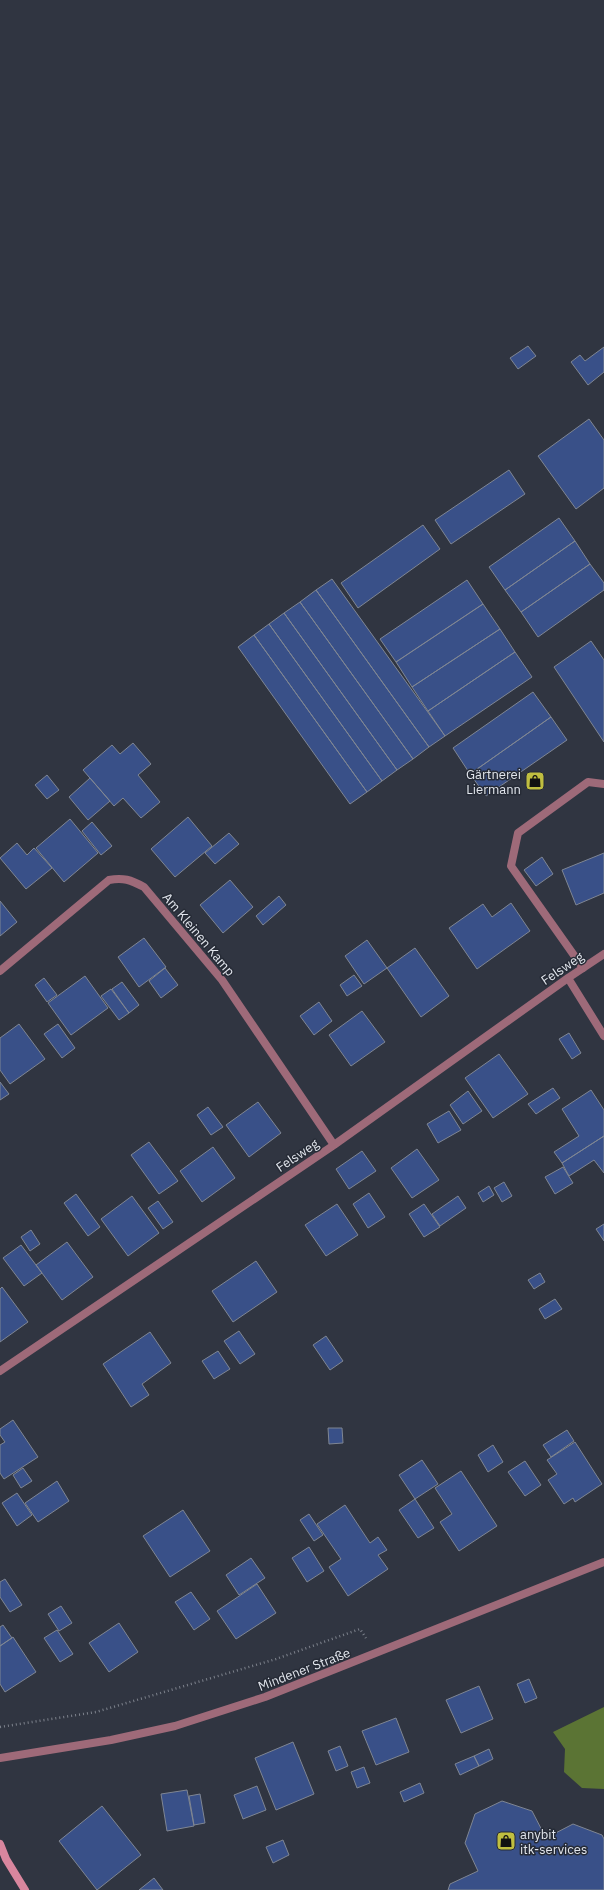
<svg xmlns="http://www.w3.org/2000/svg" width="604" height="1890" font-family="'IBM Plex Sans',sans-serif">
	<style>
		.forest { fill: #5b7434 }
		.building { fill: #395088; stroke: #7f8693 }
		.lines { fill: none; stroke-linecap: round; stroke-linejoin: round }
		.path { stroke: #7d828c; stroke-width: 2.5; stroke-dasharray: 1 3; stroke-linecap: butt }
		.service { stroke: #9e6a79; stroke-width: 8 }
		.minor { stroke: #9e6a79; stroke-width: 8 }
		.tertiary { stroke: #9e6a79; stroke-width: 8 }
		.secondary { stroke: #d9869e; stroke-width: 8 }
		.labels { text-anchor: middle; stroke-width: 3; stroke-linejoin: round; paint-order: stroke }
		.poi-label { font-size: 13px; fill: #e2e6ed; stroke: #262b36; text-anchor: end }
		.street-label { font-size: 13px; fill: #e2e6ed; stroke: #262b36 }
	</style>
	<rect width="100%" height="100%" fill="#303541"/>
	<!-- forest -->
	<path class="forest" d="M604,1707V1789L582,1788L564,1772L565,1749L553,1732Z"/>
	<!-- building -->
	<path class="building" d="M528,346L536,356L518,369L510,358Z
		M604,347V372L588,385L571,362L580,355L585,361Z
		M589,419L604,440V488L576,509L538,456Z
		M509,470L525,494L451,544L435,520Z
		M559,518L575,541L505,590L489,567Z
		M423,525L440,549L358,608L341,583Z
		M575,541L590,564L521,612L505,590Z
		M590,564L604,583V590L538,637L521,612Z
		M332,579L445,736L429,747L316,590Z
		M467,580L483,604L396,662L380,639Z
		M316,590L429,747L413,759L300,602Z
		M300,602L413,759L397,770L284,613Z
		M483,604L500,629L412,687L396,662Z
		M284,613L397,770L382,781L269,624Z
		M269,624L382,781L367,792L254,635Z
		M500,629L515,652L428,711L412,687Z
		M254,635L367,792L350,804L238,647Z
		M591,641L604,660V742L554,667Z
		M515,652L532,677L445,736L428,711Z
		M533,692L551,717L470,774L453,748Z
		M551,717L567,740L486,796L470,774Z
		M133,743L151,764L138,775L160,802L141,818L123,798L114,806L83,770L112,745L120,754Z
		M47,775L59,790L47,799L35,785Z
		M90,778L110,801L88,820L69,797Z
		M188,817L212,846L175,877L151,849Z
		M70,819L98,853L64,882L36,848Z
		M92,822L112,846L101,855L82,831Z
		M229,833L239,844L215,864L205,853Z
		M17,843L27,855L34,848L52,868L26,889L0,858Z
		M604,853V893L576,905L562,870Z
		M542,857L553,874L536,886L524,870Z
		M230,880L253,907L223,933L200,905Z
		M279,896L286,905L263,925L256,916Z
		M0,901L17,922L0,936Z
		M511,903L530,931L477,969L449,928L483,904L492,917Z
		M144,938L166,967L139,987L118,957Z
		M367,940L387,968L364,984L345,956Z
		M415,948L449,996L421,1017L387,968Z
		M165,968L178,985L161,998L149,981Z
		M354,975L362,986L347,996L340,985Z
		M85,976L108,1008L71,1035L48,1003Z
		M44,978L57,995L47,1002L35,985Z
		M122,982L139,1005L129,1013L112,989Z
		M111,989L129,1013L119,1020L101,996Z
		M319,1002L332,1021L314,1035L300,1016Z
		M362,1011L385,1042L351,1066L329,1035Z
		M19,1024L45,1059L10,1084L0,1070V1038Z
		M58,1024L75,1048L62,1058L44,1034Z
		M569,1033L581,1053L572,1059L559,1039Z
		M499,1054L528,1094L493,1118L465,1078Z
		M0,1082L9,1094L0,1100Z
		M553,1088L560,1098L536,1114L528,1104Z
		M591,1090L604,1110V1136L562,1163L554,1152L579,1136L562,1109Z
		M468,1091L482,1111L463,1124L450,1105Z
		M258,1102L281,1133L249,1157L226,1125Z
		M208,1107L223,1127L211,1135L197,1115Z
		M449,1111L461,1130L438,1143L427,1124Z
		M604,1136V1173L594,1160L569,1176L562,1163Z
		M149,1142L178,1181L159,1194L131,1155Z
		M213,1147L235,1178L202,1202L180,1171Z
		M417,1149L439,1180L412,1198L391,1168Z
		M362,1151L376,1171L349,1189L336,1169Z
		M563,1167L573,1183L555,1194L545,1177Z
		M504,1182L512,1196L502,1202L494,1188Z
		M489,1186L494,1195L483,1202L478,1193Z
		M369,1193L385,1217L368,1228L353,1204Z
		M76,1194L100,1227L88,1236L64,1203Z
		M132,1196L159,1233L128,1256L101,1219Z
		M458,1196L466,1208L440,1226L432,1214Z
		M158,1201L173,1222L163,1229L148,1208Z
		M337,1204L358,1235L326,1256L305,1225Z
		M424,1204L440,1227L424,1237L409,1214Z
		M604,1224V1241L596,1229Z
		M31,1230L40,1244L30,1251L21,1237Z
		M67,1242L93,1277L62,1300L36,1265Z
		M21,1245L42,1273L24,1286L3,1258Z
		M256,1261L277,1292L233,1322L212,1291Z
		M540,1273L545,1282L534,1289L528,1280Z
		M2,1287L28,1322L0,1342V1289Z
		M555,1299L562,1309L545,1319L539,1309Z
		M239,1331L255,1354L240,1364L224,1341Z
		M150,1332L171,1363L142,1384L149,1395L131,1407L103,1364Z
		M326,1336L343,1361L330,1370L313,1345Z
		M218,1351L230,1369L214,1379L202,1361Z
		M13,1420L38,1457L4,1479L0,1473V1445L5,1442L0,1435V1429Z
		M328,1428H342L343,1443L329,1444Z
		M567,1430L574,1441L551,1457L543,1445Z
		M575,1442L602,1484L575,1502L573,1498L564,1504L548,1480L557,1474L547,1460Z
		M493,1445L503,1462L488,1472L478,1455Z
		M422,1460L438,1484L415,1499L399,1475Z
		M525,1461L541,1485L525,1496L508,1472Z
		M23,1468L32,1481L21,1488L13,1475Z
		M461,1471L497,1526L459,1551L440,1522L452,1514L435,1488Z
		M57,1481L69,1501L38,1522L25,1503Z
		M17,1493L32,1515L17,1526L2,1503Z
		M415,1499L434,1528L418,1538L399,1510Z
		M345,1505L370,1543L378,1537L387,1550L378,1555L388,1569L348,1596L329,1567L341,1559L317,1524Z
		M183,1510L210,1551L170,1577L143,1536Z
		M309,1514L323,1535L314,1541L300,1520Z
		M309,1547L324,1571L307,1582L292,1558Z
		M251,1558L265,1578L239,1595L226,1575Z
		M5,1579L22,1605L10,1612L0,1597V1582Z
		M257,1584L276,1613L236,1639L217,1611Z
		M191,1592L210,1619L194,1630L175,1602Z
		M61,1606L72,1623L59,1631L48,1614Z
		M119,1623L138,1652L109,1672L89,1643Z
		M3,1625L12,1638L0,1646V1627Z
		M57,1630L73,1654L60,1662L44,1638Z
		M13,1637L36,1672L5,1692L0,1684V1646Z
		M529,1679L537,1698L525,1703L517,1684Z
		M479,1686L493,1719L461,1733L446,1700Z
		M396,1718L409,1752L376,1765L362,1731Z
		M293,1742L314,1794L276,1810L255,1758Z
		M340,1746L348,1766L336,1771L328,1751Z
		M489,1749L493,1759L479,1766L474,1756Z
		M474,1756L479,1766L460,1775L455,1764Z
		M364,1767L370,1783L357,1788L351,1772Z
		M420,1783L424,1793L404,1802L400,1792Z
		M257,1786L266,1810L243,1819L234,1795Z
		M187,1790L194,1826L167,1831L161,1794Z
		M200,1794L205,1823L194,1825L189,1796Z
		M502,1801L532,1811L546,1838L573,1824L602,1835L604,1839V1890H448L450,1884L478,1871L465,1843L475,1814Z
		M102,1806L141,1855L97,1890L59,1841Z
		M283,1840L289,1855L273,1863L266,1847Z
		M154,1878L163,1890H139Z"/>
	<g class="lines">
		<!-- path -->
		<path class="path" d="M0,1727L96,1712L276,1659L360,1629L366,1638"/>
		<!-- service -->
		<path class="service" d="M583,968L511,866L518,833L588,782L604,784"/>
		<!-- minor -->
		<path class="minor" d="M0,971L109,880C123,877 131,880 144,887L222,980L334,1145
			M568,978L604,1036
			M0,1371L334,1145L568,978L604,954"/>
		<!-- tertiary -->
		<path class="tertiary" d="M0,1758L111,1740L175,1726L265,1697L604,1562"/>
		<!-- secondary -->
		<path class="secondary" d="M0,1844L6,1859L25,1890"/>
	</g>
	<!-- icons -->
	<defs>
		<symbol id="shop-square" viewBox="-11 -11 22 22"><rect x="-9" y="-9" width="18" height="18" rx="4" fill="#c0be40" stroke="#262b36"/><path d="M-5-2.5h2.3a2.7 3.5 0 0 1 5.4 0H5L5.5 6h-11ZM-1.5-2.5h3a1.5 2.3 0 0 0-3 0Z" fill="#111"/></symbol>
	</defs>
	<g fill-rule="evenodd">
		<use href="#shop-square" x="524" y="770" width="22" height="22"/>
		<use href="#shop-square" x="495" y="1830" width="22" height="22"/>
	</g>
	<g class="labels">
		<!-- poi labels -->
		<g class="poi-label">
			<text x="521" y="779">Gärtnerei<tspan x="521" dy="15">Liermann</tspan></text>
			<text x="520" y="1839" text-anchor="start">anybit<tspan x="520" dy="15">itk-services</tspan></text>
		</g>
		<!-- street labels -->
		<g class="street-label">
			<text transform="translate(199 934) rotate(50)" y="5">Am Kleinen Kamp</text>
			<text transform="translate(562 968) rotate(-34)" y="5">Felsweg</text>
			<text transform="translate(297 1155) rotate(-34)" y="5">Felsweg</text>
			<text transform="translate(304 1669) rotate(-21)" y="5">Mindener Straße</text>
		</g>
	</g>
</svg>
